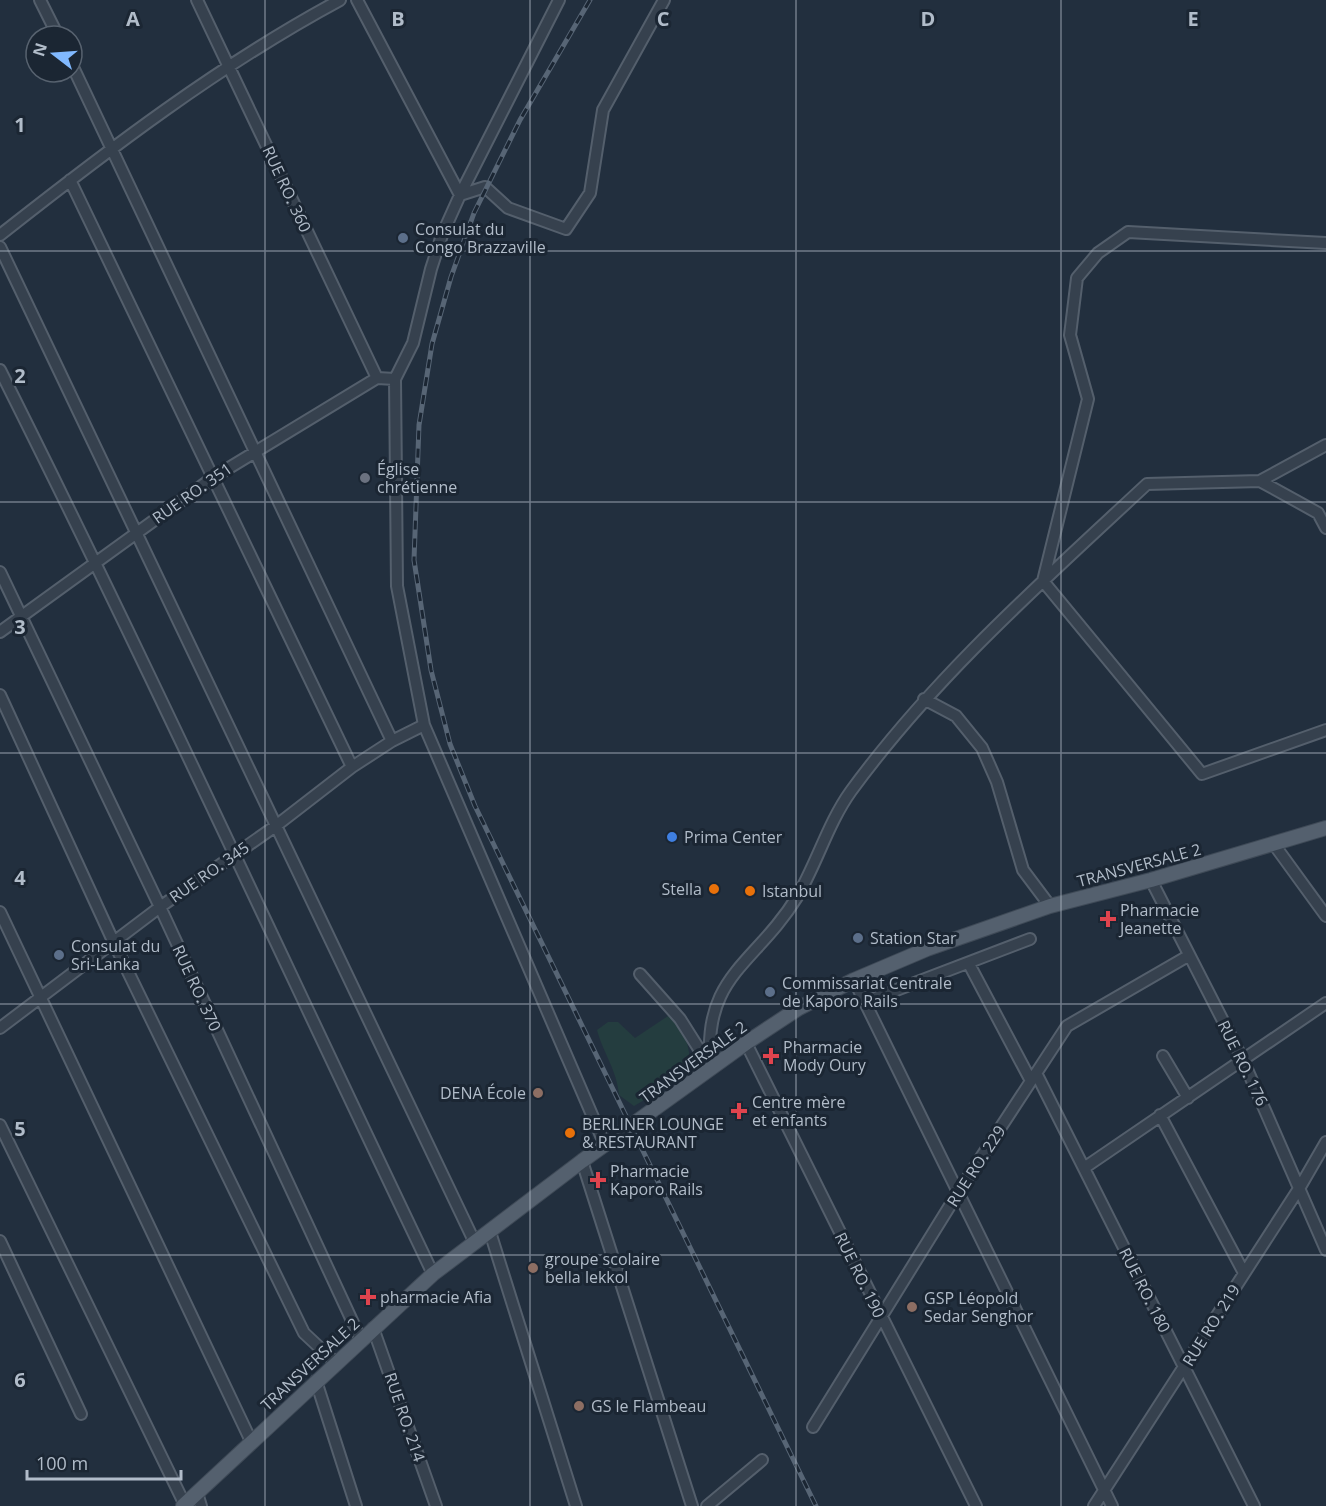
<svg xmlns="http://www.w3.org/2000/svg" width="1326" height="1506" font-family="'Open Sans',sans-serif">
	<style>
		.green { fill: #243d3f }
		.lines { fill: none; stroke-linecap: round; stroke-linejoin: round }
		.minor-casing { stroke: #545f6c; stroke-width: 14 }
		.major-casing { stroke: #3f4a57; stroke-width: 16 }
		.minor { stroke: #36414e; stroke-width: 10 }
		.major { stroke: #54606e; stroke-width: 14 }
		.rail-casing { stroke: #576575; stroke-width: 5 }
		.rail { stroke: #1b2633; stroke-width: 3; stroke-dasharray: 9; stroke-linecap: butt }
		.grid { fill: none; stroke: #b1bcc9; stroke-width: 1.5; stroke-opacity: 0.55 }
		.service-dot { fill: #5c6f8a; stroke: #1b2633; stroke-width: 2 }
		.worship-dot { fill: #6b7280; stroke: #1b2633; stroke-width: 2 }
		.shop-dot { fill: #3f7fe0; stroke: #1b2633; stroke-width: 2 }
		.food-dot { fill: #e8710a; stroke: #1b2633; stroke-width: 2 }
		.health-dot { fill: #e0444e; stroke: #1b2633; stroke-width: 2 }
		.education-dot { fill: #8d6e63; stroke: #1b2633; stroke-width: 2 }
		.labels { text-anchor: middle; stroke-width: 6; stroke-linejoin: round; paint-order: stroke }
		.street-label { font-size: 16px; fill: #b1bcc9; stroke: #1b2633 }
		.poi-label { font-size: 16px; fill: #b1bcc9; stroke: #1b2633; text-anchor: start }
		.grid-label { font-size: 20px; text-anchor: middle; font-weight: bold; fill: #b1bcc9; stroke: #1b2633; stroke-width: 6; stroke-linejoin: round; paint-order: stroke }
	</style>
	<rect width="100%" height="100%" fill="#222f3e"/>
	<!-- green -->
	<path class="green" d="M668,1016C685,1024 688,1045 691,1063L679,1080L634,1106L619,1095C617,1070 603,1053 597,1030L608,1022H618L635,1038Z"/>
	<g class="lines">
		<defs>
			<path id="minor" d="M40,0L58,36
				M197,0L377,378
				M357,0L460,195L485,187L508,208L566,229L590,193L603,110L664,0
				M559,0L460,195L442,235L431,269L413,343L395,379L397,586L424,725L605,1145
				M72,65L392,741
				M70,180L352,767
				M0,235C108,150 219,65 340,0
				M1326,243L1128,232L1098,253L1077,278L1070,335L1088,399L1043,581L1202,774L1326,730
				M0,247L475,1243
				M0,370C150,669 289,973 433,1274
				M1260,481L1318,513L1326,528
				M0,572L160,907L361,1340
				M0,632L214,477L377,378L395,379
				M0,695L114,943L304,1333L336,1363
				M924,699L956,716L982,748L997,782L1023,870L1050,906
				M1273,843L1326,916
				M1151,880L1243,1060L1326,1250
				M0,912L251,1441
				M969,964L1031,1081
				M640,974L680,1019L711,1068C701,976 756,964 797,897C817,863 828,823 851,791C935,676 1043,581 1147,484L1260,481L1326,445
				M854,980L1112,1506
				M865,1002L1030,939
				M0,1028L160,907L277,825L352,767L392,741L424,725
				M746,1043L976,1506
				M1163,1056L1188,1098
				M1036,1073L1254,1506
				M1160,1115L1244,1273
				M0,1125L185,1505
				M582,1161L692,1506
				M1084,1168L1326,1003
				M490,1232L576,1506
				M0,1241L81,1414
				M373,1328L436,1506
				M316,1381L356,1506
				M813,1427L959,1191L1067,1026L1188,956
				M197,1493L201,1506
				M707,1506L762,1460
				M1094,1506L1300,1187L1326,1142"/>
			<path id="major" d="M183,1506L433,1274L582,1161L746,1043L799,1008L854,980L927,949L1050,906L1151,880L1326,828"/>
		</defs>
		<!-- minor casing -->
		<use href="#minor" class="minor-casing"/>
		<!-- major casing -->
		<use href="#major" class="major-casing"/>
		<!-- minor -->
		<use href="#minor" class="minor"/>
		<!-- major -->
		<use href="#major" class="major"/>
		<defs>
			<path id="rail" d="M590,0L520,120L474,213L451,277L432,344L419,425L414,560L431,670L450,744L475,806L816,1506"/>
		</defs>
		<!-- rail casing -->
		<use href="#rail" class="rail-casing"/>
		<!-- rail -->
		<use href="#rail" class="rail"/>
	</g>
	<!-- grid -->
	<path class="grid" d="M265,0V1506M530,0V1506M796,0V1506M1061,0V1506M0,251H1326M0,502H1326M0,753H1326M0,1004H1326M0,1255H1326"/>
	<!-- markers -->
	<g class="service-dot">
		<circle cx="403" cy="238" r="6"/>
		<circle cx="858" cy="938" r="6"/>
		<circle cx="59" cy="955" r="6"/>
		<circle cx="770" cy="992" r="6"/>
	</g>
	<circle class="worship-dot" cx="365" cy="478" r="6"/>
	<circle class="shop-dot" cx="672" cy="837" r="6"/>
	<g class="food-dot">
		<circle cx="714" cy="889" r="6"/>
		<circle cx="750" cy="891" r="6"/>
		<circle cx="570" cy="1133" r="6"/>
	</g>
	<g class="health-dot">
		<path d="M1105 910h6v6h6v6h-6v6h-6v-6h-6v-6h6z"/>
		<path d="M768 1047h6v6h6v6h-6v6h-6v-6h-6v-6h6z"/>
		<path d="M736 1102h6v6h6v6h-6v6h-6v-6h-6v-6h6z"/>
		<path d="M595 1171h6v6h6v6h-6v6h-6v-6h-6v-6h6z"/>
		<path d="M365 1288h6v6h6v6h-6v6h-6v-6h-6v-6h6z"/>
	</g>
	<g class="education-dot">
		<circle cx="538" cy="1093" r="6"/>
		<circle cx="533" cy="1268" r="6"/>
		<circle cx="912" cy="1307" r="6"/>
		<circle cx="579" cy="1406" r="6"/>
	</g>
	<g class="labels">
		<!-- street labels -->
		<g class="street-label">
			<text transform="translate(287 189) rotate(65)" y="6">RUE RO. 360</text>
			<text transform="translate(192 493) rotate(-35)" y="6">RUE RO. 351</text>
			<text transform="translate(1139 865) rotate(-15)" y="6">TRANSVERSALE 2</text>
			<text transform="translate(209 872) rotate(-35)" y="6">RUE RO. 345</text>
			<text transform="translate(197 988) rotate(65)" y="6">RUE RO. 370</text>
			<text transform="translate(693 1062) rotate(-36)" y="6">TRANSVERSALE 2</text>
			<text transform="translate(1243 1063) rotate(64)" y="6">RUE RO. 176</text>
			<text transform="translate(976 1166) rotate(-57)" y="6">RUE RO. 229</text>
			<text transform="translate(860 1275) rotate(64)" y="6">RUE RO. 190</text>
			<text transform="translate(1145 1290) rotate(63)" y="6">RUE RO. 180</text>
			<text transform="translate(1211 1325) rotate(-58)" y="6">RUE RO. 219</text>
			<text transform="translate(310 1364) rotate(-43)" y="6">TRANSVERSALE 2</text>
			<text transform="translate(405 1417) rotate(71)" y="6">RUE RO. 214</text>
		</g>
		<!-- poi labels -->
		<g class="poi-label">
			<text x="415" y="235">Consulat du<tspan x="415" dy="18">Congo Brazzaville</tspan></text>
			<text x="377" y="475">Église<tspan x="377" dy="18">chrétienne</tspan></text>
			<text x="684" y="843">Prima Center</text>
			<text x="702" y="895" text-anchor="end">Stella</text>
			<text x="762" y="897">Istanbul</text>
			<text x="1120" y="916">Pharmacie<tspan x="1120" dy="18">Jeanette</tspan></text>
			<text x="870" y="944">Station Star</text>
			<text x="71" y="952">Consulat du<tspan x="71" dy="18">Sri-Lanka</tspan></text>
			<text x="782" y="989">Commissariat Centrale<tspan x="782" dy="18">de Kaporo Rails</tspan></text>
			<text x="783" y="1053">Pharmacie<tspan x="783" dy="18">Mody Oury</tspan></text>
			<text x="526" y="1099" text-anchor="end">DENA École</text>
			<text x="752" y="1108">Centre mère<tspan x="752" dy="18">et enfants</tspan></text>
			<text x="582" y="1130">BERLINER LOUNGE<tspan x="582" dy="18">&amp; RESTAURANT</tspan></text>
			<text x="610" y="1177">Pharmacie<tspan x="610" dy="18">Kaporo Rails</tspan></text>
			<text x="545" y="1265">groupe scolaire<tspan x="545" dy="18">bella lekkol</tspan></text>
			<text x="380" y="1303">pharmacie Afia</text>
			<text x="924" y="1304">GSP Léopold<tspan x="924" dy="18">Sedar Senghor</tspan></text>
			<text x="591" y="1412">GS le Flambeau</text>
		</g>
	</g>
	<g class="grid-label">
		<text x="133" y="26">A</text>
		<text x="398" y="26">B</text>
		<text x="663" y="26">C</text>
		<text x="928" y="26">D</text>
		<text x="1193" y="26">E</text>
		<text x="20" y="132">1</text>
		<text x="20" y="383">2</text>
		<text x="20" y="634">3</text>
		<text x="20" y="885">4</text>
		<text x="20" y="1136">5</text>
		<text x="20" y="1387">6</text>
	</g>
	<!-- north arrow -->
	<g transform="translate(54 54) rotate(287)"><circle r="28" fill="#1b2633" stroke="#57626f" stroke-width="1.5"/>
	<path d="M0-4.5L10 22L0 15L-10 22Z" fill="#81b9ff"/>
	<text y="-9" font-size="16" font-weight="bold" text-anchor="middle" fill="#b1bcc9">N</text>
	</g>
	<!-- scale -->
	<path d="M27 1470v9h154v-9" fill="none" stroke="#b1bcc9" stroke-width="3"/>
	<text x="36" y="1470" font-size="18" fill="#b1bcc9" stroke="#1b2633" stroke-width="4.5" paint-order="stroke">100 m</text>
</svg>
